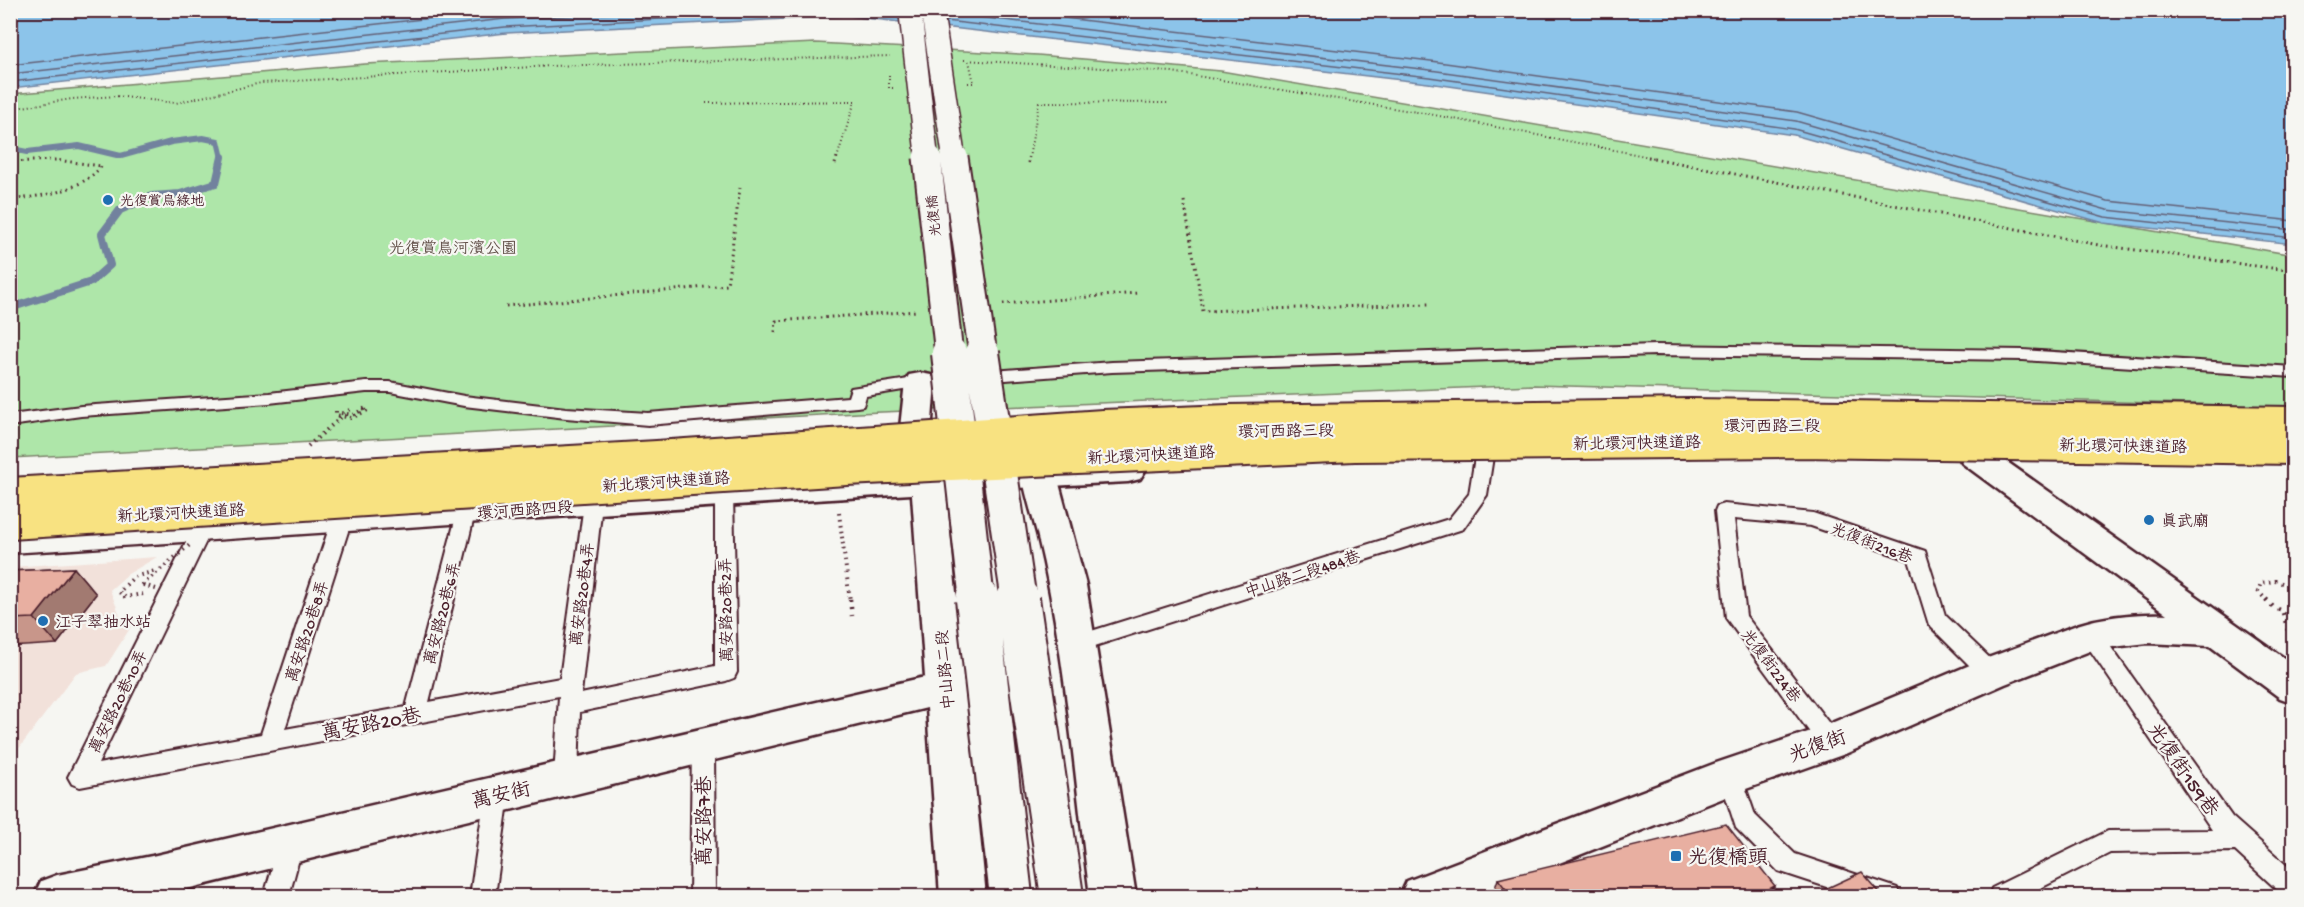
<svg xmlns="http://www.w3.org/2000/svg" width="2304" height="907" font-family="'Gochi Hand','LXGW WenKai TC',sans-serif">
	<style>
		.built { fill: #f2e1da }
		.green { fill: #aee6a9; stroke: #7c826a; stroke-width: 1.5 }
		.water { fill: #8cc4ea; stroke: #72829e; stroke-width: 1.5 }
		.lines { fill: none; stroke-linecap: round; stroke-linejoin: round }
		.shore { stroke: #646177; stroke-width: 1.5 }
		.stream-far1 { stroke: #72829e; stroke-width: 6 }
		.stream { stroke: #72829e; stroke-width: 8 }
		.service-casing { stroke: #4a1f2b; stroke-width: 4 }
		.minor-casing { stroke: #4a1f2b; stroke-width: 5 }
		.secondary-casing { stroke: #4a1f2b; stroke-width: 5 }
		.path-far3 { stroke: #4a1f2b; stroke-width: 2; stroke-dasharray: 1 3; stroke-linecap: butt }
		.path-far2 { stroke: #4a1f2b; stroke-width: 3; stroke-dasharray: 1.5 4; stroke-linecap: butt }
		.path-far1 { stroke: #4a1f2b; stroke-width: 4; stroke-dasharray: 1.5 4.5; stroke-linecap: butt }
		.path { stroke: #4a1f2b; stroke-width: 4.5; stroke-dasharray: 2 6; stroke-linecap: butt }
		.service { fill: #f6f6f2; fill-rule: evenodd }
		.minor { fill: #f6f6f2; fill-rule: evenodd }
		.secondary { fill: #f6f6f2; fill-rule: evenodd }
		.secondary-bridge-far3-casing { stroke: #4a1f2b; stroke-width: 25; stroke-linecap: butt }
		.secondary-bridge-far2-casing { stroke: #4a1f2b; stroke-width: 31; stroke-linecap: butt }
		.secondary-bridge-far1-casing { stroke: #4a1f2b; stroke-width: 38; stroke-linecap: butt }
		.secondary-bridge-casing { stroke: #4a1f2b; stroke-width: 46; stroke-linecap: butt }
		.trunk-bridge-casing { stroke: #4a1f2b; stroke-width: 38; stroke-linecap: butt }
		.path-bridge { stroke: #4a1f2b; stroke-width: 4; stroke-dasharray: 1.5 4.5; stroke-linecap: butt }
		.secondary-bridge-far3 { stroke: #f6f6f2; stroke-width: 22 }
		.secondary-bridge-far2 { stroke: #f6f6f2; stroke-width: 27 }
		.secondary-bridge-far1 { stroke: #f6f6f2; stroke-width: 34 }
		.secondary-bridge { stroke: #f6f6f2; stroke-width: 42 }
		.trunk-bridge { stroke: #f8e281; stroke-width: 34 }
		.wall { fill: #c8968a; stroke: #4a1f2b; stroke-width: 1.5 }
		.shaded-wall { fill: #a27a71; stroke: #4a1f2b; stroke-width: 1.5 }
		.building { fill: #e8afa1; stroke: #4a1f2b; stroke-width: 1.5 }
		.poi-dot { fill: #1f6fb2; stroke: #f6f6f2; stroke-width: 2 }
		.labels { text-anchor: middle; stroke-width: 4.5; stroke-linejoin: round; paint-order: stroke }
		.far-poi-label { font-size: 14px; fill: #4a1f2b; stroke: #f6f6f2; text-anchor: start }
		.far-street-label { font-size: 14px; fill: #4a1f2b; stroke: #f6f6f2 }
		.park-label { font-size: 16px; fill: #63514a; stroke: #f6f6f2 }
		.street-label { font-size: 16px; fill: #4a1f2b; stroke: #f6f6f2 }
		.poi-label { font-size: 16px; fill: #4a1f2b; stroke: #f6f6f2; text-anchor: start }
		.near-street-label { font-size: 20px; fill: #4a1f2b; stroke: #f6f6f2 }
		.near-poi-label { font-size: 20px; fill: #4a1f2b; stroke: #f6f6f2; text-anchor: start }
	</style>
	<rect width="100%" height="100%" fill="#f6f6f2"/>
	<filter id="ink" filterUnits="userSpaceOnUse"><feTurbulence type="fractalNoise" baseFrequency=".0167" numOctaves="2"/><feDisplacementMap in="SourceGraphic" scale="12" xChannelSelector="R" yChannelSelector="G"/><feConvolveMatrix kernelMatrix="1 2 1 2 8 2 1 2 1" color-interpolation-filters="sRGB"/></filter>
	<g filter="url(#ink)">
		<!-- built -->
		<path class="built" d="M157,557L128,574L110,590L121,618L136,619L106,666L76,673L11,759V567Z"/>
		<!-- green -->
		<path class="green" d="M816,43L1038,55L1221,71L2293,255V407L1533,385L858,413L11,458L10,94L365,64Z"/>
		<!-- water -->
		<path class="water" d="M10,11H2293V244L2104,223L1794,135L1428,83L848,16L506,33L11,88Z"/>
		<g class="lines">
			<!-- shore -->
			<path class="shore" d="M997,10L1431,61L1797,112L2108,201L2294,221
				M945,13L1430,70L1796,121L2107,210L2294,230
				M946,21L1429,77L1794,129L2105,217L2294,238
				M10,65L504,10
				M10,74L505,19L683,10
				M10,82L505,27L833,10"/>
			<!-- stream-far1 -->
			<path class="stream-far1" d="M15,137L12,149L27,152L79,146L121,156L171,142L203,138L218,141L222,158"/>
			<!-- stream -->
			<path class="stream" d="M10,308L91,282L110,265L102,234L120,210L152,196L180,194L216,183L222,157"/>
			<defs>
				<path id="service" d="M1656,345L2023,350L2294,367V377L2023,360L1656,355L1112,372L980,382L972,377L980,372L1112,362Z
					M928,376L934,377L936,381L934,385L866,396L863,406L857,407L648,425L566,418L464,406L390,392H366L269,403L81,416L10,426V415L81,406L269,393L366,382H390L464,396L566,408L648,413L848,397L851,388Z
					M1484,451L1493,457L1487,495L1463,529L1076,652L1069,650L1065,644L1069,638L1449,519L1469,494L1475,457Z
					M724,489L731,490L733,495L737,672L734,678L726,681L580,712L578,778L574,785L566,788L558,785L554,778L559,696L80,787L72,784L68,777L195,524H209L212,529L98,764L261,734L332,519L335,514H349L352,519L285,729L406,707L457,513L459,508H473L475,513L429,702L560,678L584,504L586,499H600L602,504L581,694L715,666V495L717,490Z
					M1724,504L1813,513L1925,551L1945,615L1999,667L2002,673L1999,679L1991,682L1983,679L1929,625L1909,560L1811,526L1734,519L1746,616L1838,735L1841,742L1838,749L1830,751L1822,749L1726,618L1715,511L1717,506Z
					M2091,627L2098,629L2232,817L2294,872V896H2284L2235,851L2110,853L2025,896H1989L1992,888L2108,831L2212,830L2084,641L2080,635L2084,629Z
					M703,736L711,739L714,746L715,896H690L692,746L695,739Z
					M1731,766L1739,769L1755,815L1795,854L1897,888L1900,896H1854L1778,871L1736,828L1719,776L1723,769Z
					M497,785L505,788L509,795L495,896H470L485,795L489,788Z
					M291,833L300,836L303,844L289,896H264L279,844L282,836Z"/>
				<path id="minor" d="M920,373L931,375L935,382L930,446L945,481L986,896H940L927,708L158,896H34L41,881L57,875L152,856L925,677L911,481L898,446L905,382L909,375Z
					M1036,432L1048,435L1052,443L1057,476L1086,585L1136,896H1090C1074,775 1066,651 1037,533C1031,510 1012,455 1024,435Z
					M1974,444L1986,447L2294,665V703L2280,698L2210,646L2148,643L2095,649L2005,684L1845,754L1746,789L1476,896H1400L1407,881L1716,763L1817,729L1977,662L2077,625C2105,616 2138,613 2167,614L1962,463L1957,455L1962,447Z"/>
				<path id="secondary" d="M1128,460L1140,463L1145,471L1140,479L1128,482C755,501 383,530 10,553V527C383,506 755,478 1128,460Z"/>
			</defs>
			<!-- service casing -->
			<use href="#service" class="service-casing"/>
			<!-- minor casing -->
			<use href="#minor" class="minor-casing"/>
			<!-- secondary casing -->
			<use href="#secondary" class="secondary-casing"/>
			<!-- path-far3 -->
			<path class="path-far3" d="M964,60L1172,72L1429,114L1655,158
				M889,75V88H895
				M968,83H974L969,61
				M706,103L855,101L837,158
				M10,109L72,99L116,96L176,103L261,83L550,66L890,56
				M1029,158L1039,102L1170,103"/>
			<!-- path-far2 -->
			<path class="path-far2" d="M1648,157L2099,245L2294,271
				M10,162L56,160L102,166C77,193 45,195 10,200
				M1028,163L1029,157
				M835,164L837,157
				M1184,201L1203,311L1429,304
				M1003,304L1138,293
				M506,306L727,285L740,188
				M775,332L776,321L917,311"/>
			<!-- path-far1 -->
			<path class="path-far1" d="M336,411V415L351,418L368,410L363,409
				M341,413L352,415L366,408
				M839,513L850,601
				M143,594L125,597L119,592L134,577L155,571
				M2267,601L2258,591L2261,583L2275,581L2294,587"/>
			<!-- path -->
			<path class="path" d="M850,599L852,616
				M2266,599L2273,607L2294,616
				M2283,613L2290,637L2284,639"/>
			<!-- service -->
			<use href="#service" class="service"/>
			<!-- minor -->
			<use href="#minor" class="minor"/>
			<!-- secondary -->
			<use href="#secondary" class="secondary"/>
			<defs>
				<path id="secondary-bridge-far3" d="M910,10L927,158
					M932,10L954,158"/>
				<path id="secondary-bridge-far2" d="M927,157L949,355
					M954,157L983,355"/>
				<path id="secondary-bridge-far1" d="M949,353L977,601
					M982,353L1019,601"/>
				<path id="secondary-bridge" d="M977,599L1011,896
					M1018,599L1062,896"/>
				<path id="trunk-bridge" d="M10,495L657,458L1103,427L1229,422L1691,416L2294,424
					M10,522L846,468L1354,444L1800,440L2294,447"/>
			</defs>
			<!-- secondary-bridge-far3 casing -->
			<use href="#secondary-bridge-far3" class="secondary-bridge-far3-casing"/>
			<!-- secondary-bridge-far2 casing -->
			<use href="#secondary-bridge-far2" class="secondary-bridge-far2-casing"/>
			<!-- secondary-bridge-far1 casing -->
			<use href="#secondary-bridge-far1" class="secondary-bridge-far1-casing"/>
			<!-- secondary-bridge casing -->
			<use href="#secondary-bridge" class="secondary-bridge-casing"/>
			<!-- trunk-bridge casing -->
			<use href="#trunk-bridge" class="trunk-bridge-casing"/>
			<!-- path-bridge -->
			<path class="path-bridge" d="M308,446L353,407
				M142,585L192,543
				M143,585L156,589"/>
			<!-- secondary-bridge-far3 -->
			<use href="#secondary-bridge-far3" class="secondary-bridge-far3"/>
			<!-- secondary-bridge-far2 -->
			<use href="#secondary-bridge-far2" class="secondary-bridge-far2"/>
			<!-- secondary-bridge-far1 -->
			<use href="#secondary-bridge-far1" class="secondary-bridge-far1"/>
			<!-- secondary-bridge -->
			<use href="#secondary-bridge" class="secondary-bridge"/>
			<!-- trunk-bridge -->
			<use href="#trunk-bridge" class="trunk-bridge"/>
		</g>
		<!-- wall -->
		<path class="wall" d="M74,568L96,594L57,644L10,647V571Z
			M1498,879L1769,897H1492Z"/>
		<!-- shaded-wall -->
		<path class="shaded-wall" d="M74,568L96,594L57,644L34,618Z
			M1775,886L1769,897H1753Z"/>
		<!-- building -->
		<path class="building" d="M74,568L34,618L10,619V571Z
			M1726,824L1775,886L1753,897H1512L1498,879Z
			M1862,872L1884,897H1808Z"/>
	</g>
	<!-- markers -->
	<g class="poi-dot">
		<circle cx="108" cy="200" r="6"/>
		<circle cx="2149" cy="520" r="6"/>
		<circle cx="43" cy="621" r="6"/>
		<rect x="1670" y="850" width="12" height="12" rx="3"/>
	</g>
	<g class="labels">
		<!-- far-poi labels -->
		<g class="far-poi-label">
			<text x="120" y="205">光復賞鳥綠地</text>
		</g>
		<!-- far-street labels -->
		<g class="far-street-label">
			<text transform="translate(933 216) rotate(-96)" y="5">光復橋</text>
		</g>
		<!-- park labels -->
		<g class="park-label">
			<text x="453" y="253">光復賞鳥河濱公園</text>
		</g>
		<!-- street labels -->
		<g class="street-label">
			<text x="1772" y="431">環河西路三段</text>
			<text transform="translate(1286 430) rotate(-1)" y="6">環河西路三段</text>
			<text transform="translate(1637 442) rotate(-1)" y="6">新北環河快速道路</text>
			<text transform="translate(2123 445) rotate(1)" y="6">新北環河快速道路</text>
			<text transform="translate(1151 454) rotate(-3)" y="6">新北環河快速道路</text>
			<text transform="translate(666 481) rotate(-4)" y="6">新北環河快速道路</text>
			<text transform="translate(525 509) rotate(-4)" y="6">環河西路四段</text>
			<text transform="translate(181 512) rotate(-3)" y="6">新北環河快速道路</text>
			<text transform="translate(1872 542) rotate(21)" y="6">光復街216巷</text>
			<text transform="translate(1302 573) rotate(-18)" y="6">中山路二段484巷</text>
			<text transform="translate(581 594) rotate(-83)" y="6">萬安路20巷4弄</text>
			<text transform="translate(725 610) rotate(-91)" y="6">萬安路20巷2弄</text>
			<text transform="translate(441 613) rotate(-76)" y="6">萬安路20巷6弄</text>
			<text transform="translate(306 631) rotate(-72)" y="6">萬安路20巷8弄</text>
			<text transform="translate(1772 665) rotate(53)" y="6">光復街224巷</text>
			<text transform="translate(944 670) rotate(-95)" y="6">中山路二段</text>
			<text transform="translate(117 701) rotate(-64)" y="6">萬安路20巷10弄</text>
		</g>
		<!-- poi labels -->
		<g class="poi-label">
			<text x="2161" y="526">真武廟</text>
			<text x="55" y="627">江子翠抽水站</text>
		</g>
		<!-- near-street labels -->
		<g class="near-street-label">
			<text transform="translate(371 723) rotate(-11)" y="7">萬安路20巷</text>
			<text transform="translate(1817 745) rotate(-20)" y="7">光復街</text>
			<text transform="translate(2184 769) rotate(55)" y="7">光復街159巷</text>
			<text transform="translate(501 794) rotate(-13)" y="7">萬安街</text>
			<text transform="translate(703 821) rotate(-90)" y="7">萬安路7巷</text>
		</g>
		<!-- near-poi labels -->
		<g class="near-poi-label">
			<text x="1688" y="863">光復橋頭</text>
		</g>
	</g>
	<!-- margin -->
	<rect width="2304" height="907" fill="none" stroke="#f6f6f2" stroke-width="36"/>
	<rect x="18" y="18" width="2268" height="871" fill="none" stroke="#4a1f2b" stroke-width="2" filter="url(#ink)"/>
</svg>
